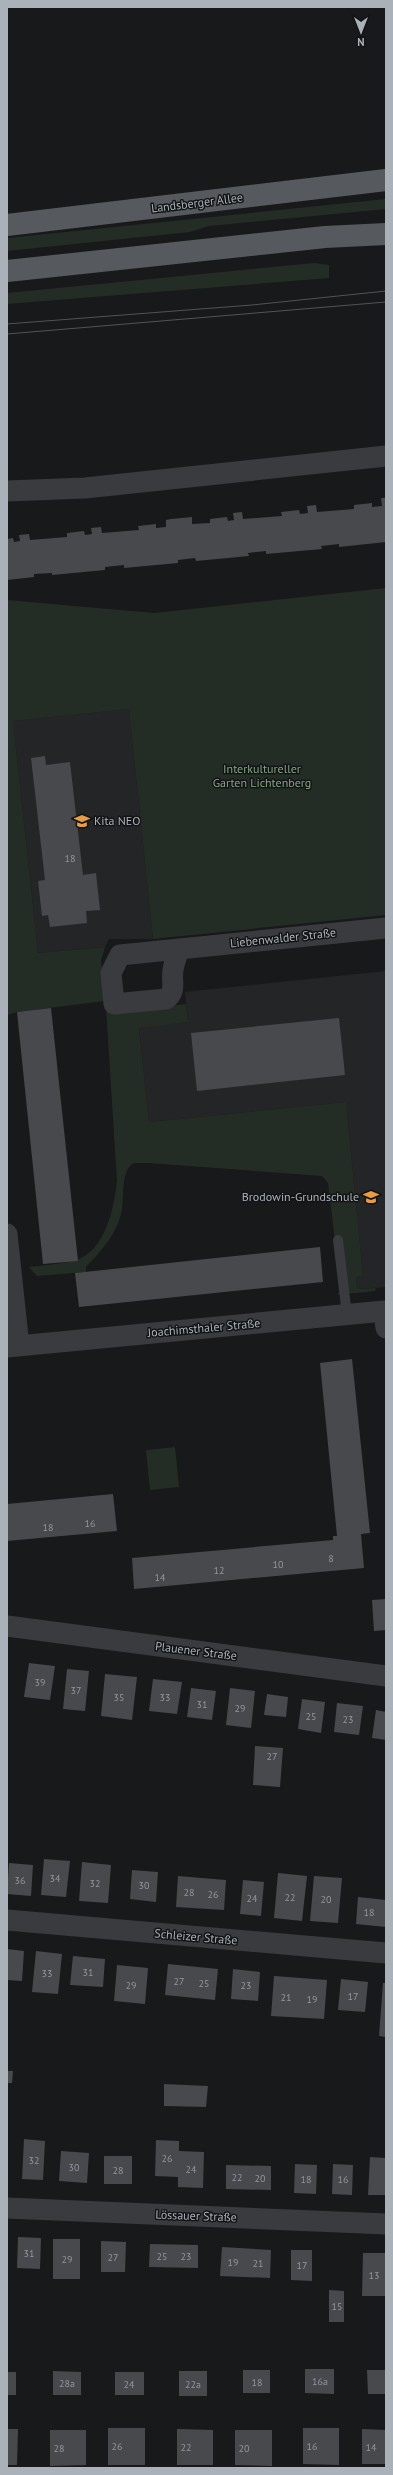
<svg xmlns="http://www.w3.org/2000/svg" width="393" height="2475" font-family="'PT Sans',sans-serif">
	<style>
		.built { fill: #242527 }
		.green { fill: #242d25 }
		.building { fill: #47494d }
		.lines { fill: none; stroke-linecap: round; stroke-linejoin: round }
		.service { stroke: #393b3f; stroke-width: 10 }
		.minor { stroke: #393b3f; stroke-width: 21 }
		.primary { stroke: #56595e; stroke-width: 22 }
		.tram { stroke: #515358; stroke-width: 1 }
		.labels { text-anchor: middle; stroke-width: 3; stroke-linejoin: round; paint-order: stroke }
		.number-label { font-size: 10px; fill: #92979e }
		.street-label { font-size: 12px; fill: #abb1b9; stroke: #131415 }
		.park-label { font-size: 12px; fill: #85a483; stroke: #131415 }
		.poi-label { font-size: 12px; fill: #abb1b9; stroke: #131415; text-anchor: start }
	</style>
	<rect width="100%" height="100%" fill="#18191a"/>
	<!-- built -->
	<path class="built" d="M129,709L153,939H109L105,947L38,953L13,721Z
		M386,971V1287L357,1289L356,1277L363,1276L346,1102L149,1122L139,1027L188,1022L185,992Z"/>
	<!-- green -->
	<path class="green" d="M386,199V209L209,226L190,232L7,251V238Z
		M314,263L329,265V278L7,304V293Z
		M386,588V915L153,939L129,709L13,721L38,953L105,947L101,960L105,1001L17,1012L7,1015V600L154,613Z
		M186,1004L188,1022L139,1028L149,1122L346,1102L363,1276L356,1277L357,1289L376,1288L375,1291L337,1295L341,1290L328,1183L322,1176L149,1163H134C121,1169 124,1196 122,1209C118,1233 102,1250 86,1267V1272L37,1276L29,1267C39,1266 67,1263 77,1260C106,1249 114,1207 117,1181L106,1007L116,1012Z
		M175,1447L179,1487L150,1490L146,1450Z"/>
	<!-- building -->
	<path class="building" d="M381,498H386V542L339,547V544L321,546L322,549L266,554V551L248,553L249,556L196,561L195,558L178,560V563L124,568V565L105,567V570L52,575V573L34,574V577L7,580V539L13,538L14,542L20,541L19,535L29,534L30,540L67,537V533L84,531L85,535L92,534L91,528L101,527L102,533L139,530L138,526L156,524V528L166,527V520L171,519L192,517V524L210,523V519L227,517L228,521L234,520L233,513L242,512L243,519L282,516L281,512L299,510L300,514L308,513L307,506L316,505L317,512L354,509V505L372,503V507L382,506Z
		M45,756L46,765L70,762L83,875L96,873L100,910L86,911L87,923L50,927L48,915L42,916L38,881L45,880L31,758Z
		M51,1008L78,1261L43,1264L17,1012Z
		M339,1018L345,1075L197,1091L191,1033Z
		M320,1247L323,1282L79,1307L75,1273Z
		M352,1359L370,1533L361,1534L364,1568L134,1589L132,1558L333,1540V1536H337L320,1363Z
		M113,1494L117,1531L7,1541V1504Z
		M386,1599V1630L374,1631L372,1600Z
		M29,1663L55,1666L50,1700L24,1697Z
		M67,1669L89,1671L85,1711L63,1709Z
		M105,1674L137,1677L132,1720L101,1716Z
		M153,1679L182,1682L177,1714L149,1711Z
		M191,1688L216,1691L212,1720L187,1717Z
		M230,1688L255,1691L251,1728L226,1725Z
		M267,1694L288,1697L286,1717L264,1715Z
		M302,1699L325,1702L321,1733L298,1729Z
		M337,1703L363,1706L359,1735L334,1732Z
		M376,1710L386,1712V1740L372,1738Z
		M255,1746L283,1748L280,1787L253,1785Z
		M44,1859L70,1861L66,1897L41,1895Z
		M82,1862L111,1865L108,1903L79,1901Z
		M9,1863L33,1865L31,1896L7,1894Z
		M132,1870L158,1872L156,1902L130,1899Z
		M278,1873L307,1876L302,1921L274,1918Z
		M178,1876L226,1880L224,1910L176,1907Z
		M314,1876L342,1878L338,1923L310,1921Z
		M243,1880L264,1882L261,1916L240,1914Z
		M358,1897L386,1900V1927L356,1924Z
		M7,1949L24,1951L22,1981L7,1980Z
		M36,1951L62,1954L58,1994L32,1992Z
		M73,1956L105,1959L103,1987L70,1985Z
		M168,1964L218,1969L215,2000L165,1995Z
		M117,1965L148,1968L145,2004L114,2001Z
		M233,1969L260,1972L258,2001L231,1999Z
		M274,1976L327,1980L324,2019L271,2016Z
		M341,1979L368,1982L365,2012L338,2010Z
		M383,1983H386V2037L379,2036Z
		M7,2071H13L12,2083H7Z
		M164,2084L208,2086L206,2107L164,2106Z
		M24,2139L45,2141L43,2180L22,2179Z
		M156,2140L179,2141V2151L204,2152L203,2188L178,2187V2177L155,2176Z
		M61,2151L89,2153L87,2183L59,2181Z
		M104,2156H132V2184H104Z
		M370,2157L386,2158V2195H368Z
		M295,2164L317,2165L316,2194L294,2193Z
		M333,2164L353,2165L352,2195L332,2194Z
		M226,2165L271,2166V2190L226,2189Z
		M18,2237L41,2238L40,2269L17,2268Z
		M53,2239H80V2279H53Z
		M101,2241L126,2242L125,2272H101Z
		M150,2244L198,2245V2268L149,2267Z
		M222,2247L271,2250L270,2278L220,2276Z
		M291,2250H312V2281L291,2280Z
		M363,2253H386V2296H362Z
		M329,2290L344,2291V2322H329Z
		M305,2369H334V2394L305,2393Z
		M243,2370H270V2393H243Z
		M367,2370H386V2394H368Z
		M53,2371L81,2372V2395H53Z
		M179,2371H207V2396H179Z
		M7,2372H16V2395H7Z
		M115,2372H144V2395H115Z
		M108,2428H145V2465H108Z
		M303,2428H339V2465L303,2464Z
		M7,2429H18L17,2465H7Z
		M177,2429L213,2430V2465H177Z
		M362,2429L386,2430V2464H362Z
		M50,2430H86V2465L50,2466Z
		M235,2430H272V2466L235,2465Z"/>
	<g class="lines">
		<!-- service -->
		<path class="service" d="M338,1240L347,1315"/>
		<!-- minor -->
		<path class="minor" d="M7,491L85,488L386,456
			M179,949C177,956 174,963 173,970C171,982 177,991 166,999L114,1004L111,973L120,955L386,928
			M7,1234L19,1346
			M7,1347L384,1311L386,1328
			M7,1626L386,1676
			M7,1920L386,1953
			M7,2208L386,2224"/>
		<!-- primary -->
		<path class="primary" d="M7,225L386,180
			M7,271L325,237L386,234"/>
		<!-- tram -->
		<path class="tram" d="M7,324L252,305L386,291
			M7,334L386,302"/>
	</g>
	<!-- icons -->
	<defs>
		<symbol id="school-bare" viewBox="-9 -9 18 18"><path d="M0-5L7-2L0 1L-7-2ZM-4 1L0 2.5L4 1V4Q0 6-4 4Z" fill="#eb9c40" stroke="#131415" stroke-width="2.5" paint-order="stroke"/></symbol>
	</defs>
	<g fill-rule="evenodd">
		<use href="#school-bare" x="71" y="810" width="22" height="22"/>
		<use href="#school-bare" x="360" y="1186" width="22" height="22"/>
	</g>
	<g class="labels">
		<!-- number labels -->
		<g class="number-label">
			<text x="70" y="862">18</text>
			<text x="90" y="1527">16</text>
			<text x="48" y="1531">18</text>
			<text x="331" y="1562">8</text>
			<text x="278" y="1568">10</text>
			<text x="219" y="1574">12</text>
			<text x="160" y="1581">14</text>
			<text x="40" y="1686">39</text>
			<text x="76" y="1694">37</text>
			<text x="119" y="1701">35</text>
			<text x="165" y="1701">33</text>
			<text x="202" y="1708">31</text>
			<text x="240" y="1712">29</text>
			<text x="311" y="1720">25</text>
			<text x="348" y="1723">23</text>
			<text x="272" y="1760">27</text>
			<text x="55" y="1882">34</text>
			<text x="20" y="1884">36</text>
			<text x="95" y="1887">32</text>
			<text x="144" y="1889">30</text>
			<text x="189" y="1896">28</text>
			<text x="213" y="1898">26</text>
			<text x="290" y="1901">22</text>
			<text x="252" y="1902">24</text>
			<text x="326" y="1903">20</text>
			<text x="369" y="1916">18</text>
			<text x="88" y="1976">31</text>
			<text x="47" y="1977">33</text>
			<text x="179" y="1985">27</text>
			<text x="204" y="1987">25</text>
			<text x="131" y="1989">29</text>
			<text x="246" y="1989">23</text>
			<text x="353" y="2000">17</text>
			<text x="286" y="2001">21</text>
			<text x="312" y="2003">19</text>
			<text x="167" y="2162">26</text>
			<text x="34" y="2164">32</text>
			<text x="74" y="2171">30</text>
			<text x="191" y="2173">24</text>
			<text x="118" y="2174">28</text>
			<text x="237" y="2181">22</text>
			<text x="260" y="2182">20</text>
			<text x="306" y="2183">18</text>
			<text x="343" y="2183">16</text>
			<text x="29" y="2257">31</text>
			<text x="162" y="2260">25</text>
			<text x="186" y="2260">23</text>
			<text x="113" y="2261">27</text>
			<text x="67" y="2263">29</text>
			<text x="233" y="2266">19</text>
			<text x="258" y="2267">21</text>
			<text x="302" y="2269">17</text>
			<text x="374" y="2279">13</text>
			<text x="337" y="2310">15</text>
			<text x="320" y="2385">16a</text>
			<text x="257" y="2386">18</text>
			<text x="67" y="2387">28a</text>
			<text x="129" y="2388">24</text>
			<text x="193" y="2388">22a</text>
			<text x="117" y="2450">26</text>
			<text x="312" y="2450">16</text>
			<text x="186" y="2451">22</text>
			<text x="371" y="2451">14</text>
			<text x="59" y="2452">28</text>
			<text x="244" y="2452">20</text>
		</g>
		<!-- street labels -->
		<g class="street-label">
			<text transform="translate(197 203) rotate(-7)" y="4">Landsberger Allee</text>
			<text transform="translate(283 938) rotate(-6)" y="4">Liebenwalder Straße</text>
			<text transform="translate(204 1328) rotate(-5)" y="4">Joachimsthaler Straße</text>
			<text transform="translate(196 1651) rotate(7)" y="4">Plauener Straße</text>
			<text transform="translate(196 1937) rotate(5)" y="4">Schleizer Straße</text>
			<text transform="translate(196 2216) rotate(2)" y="4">Lössauer Straße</text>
		</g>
		<!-- park labels -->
		<g class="park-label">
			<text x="262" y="773">Interkultureller<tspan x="262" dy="14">Garten Lichtenberg</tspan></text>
		</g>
		<!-- poi labels -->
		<g class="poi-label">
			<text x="94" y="825">Kita NEO</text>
			<text x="359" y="1201" text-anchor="end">Brodowin-Grundschule</text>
		</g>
	</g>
	<!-- border -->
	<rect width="393" height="2475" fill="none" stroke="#abb1b9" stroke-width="16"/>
	<!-- north arrow -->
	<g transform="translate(361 32) rotate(180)" stroke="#131415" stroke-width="3" paint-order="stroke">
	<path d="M0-3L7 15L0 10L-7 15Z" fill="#abb1b9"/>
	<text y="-6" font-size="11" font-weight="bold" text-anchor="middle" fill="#abb1b9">N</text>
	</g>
</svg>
